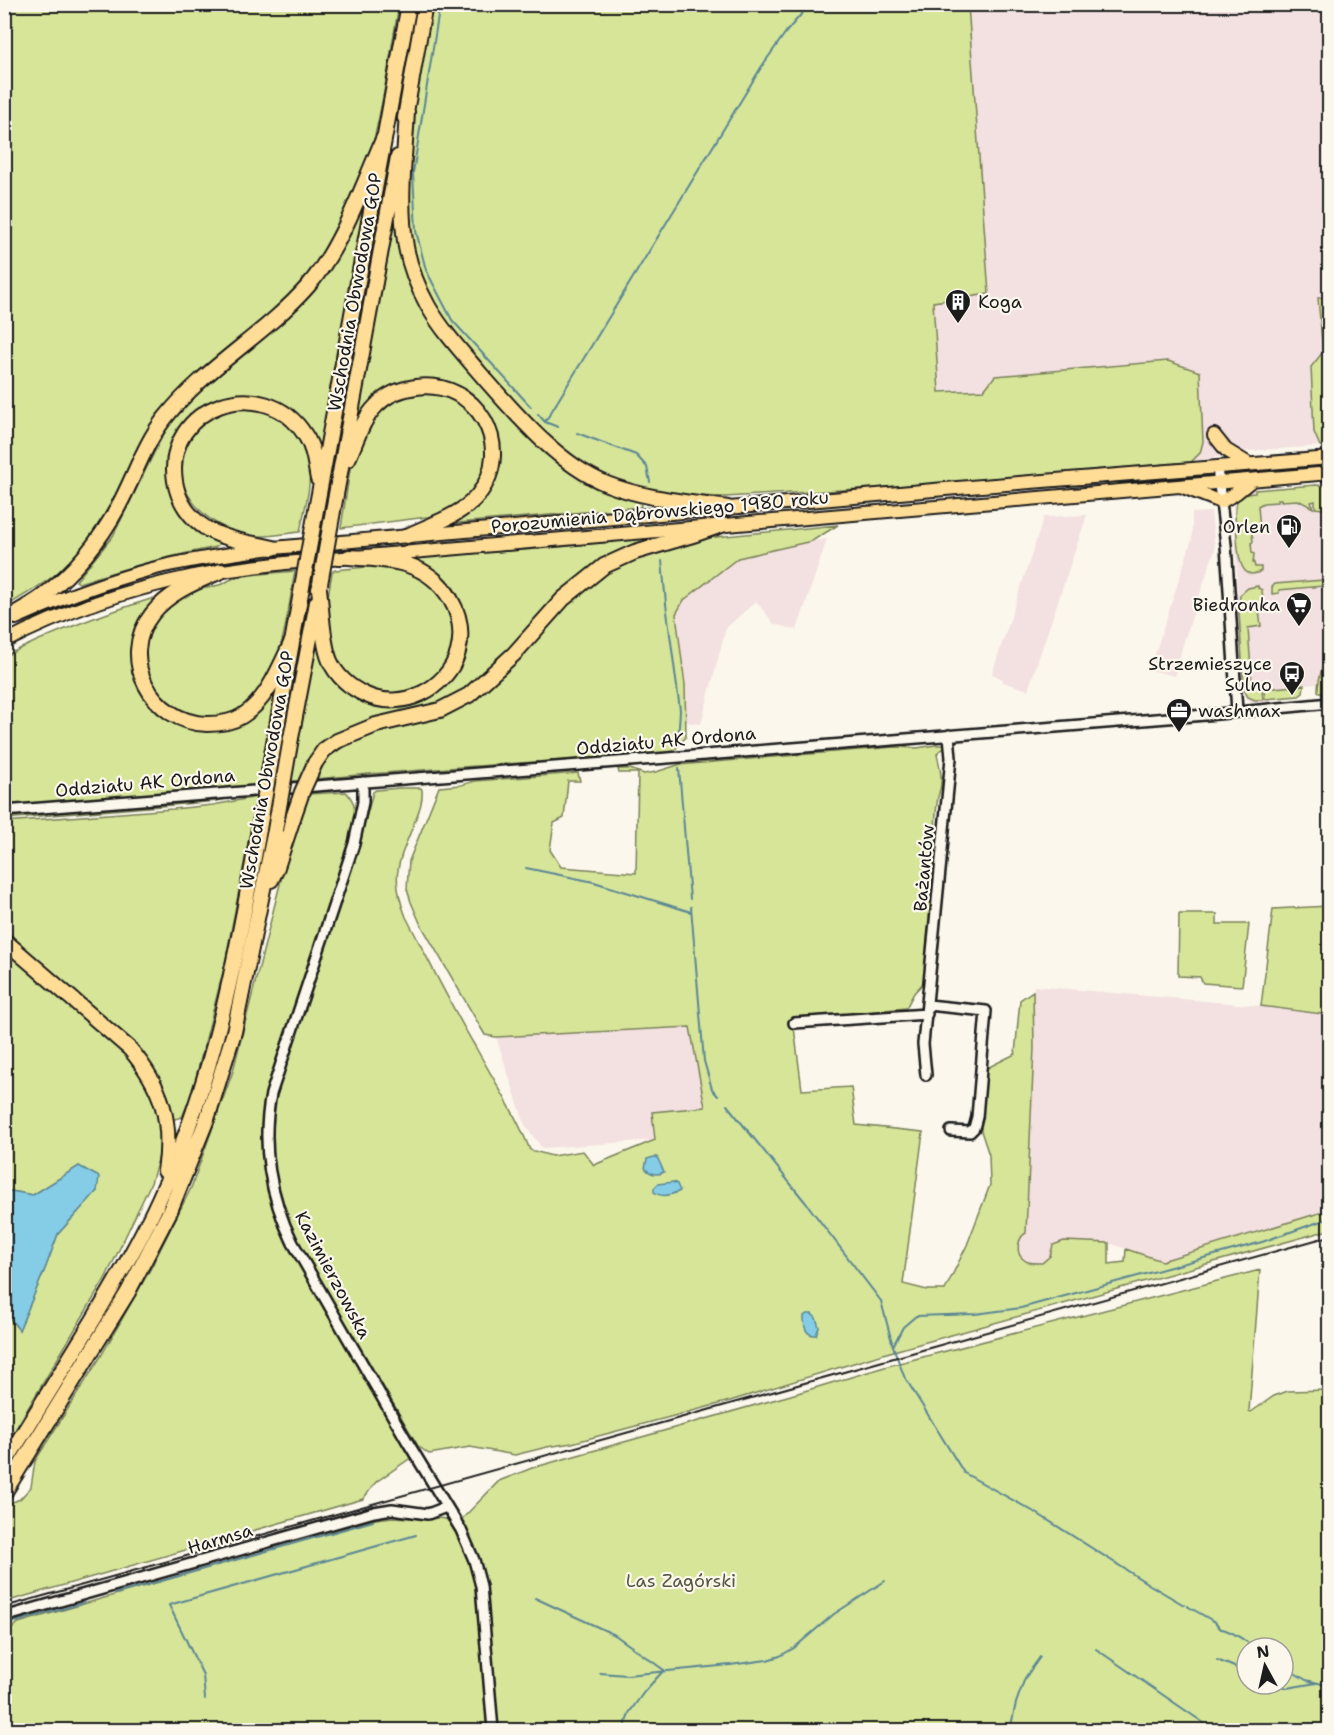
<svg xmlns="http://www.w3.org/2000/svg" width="1334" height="1735" font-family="'Shantell Sans',sans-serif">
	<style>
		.built { fill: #f3e0e0 }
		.green { fill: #d6e598; stroke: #79805a; stroke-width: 1.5; fill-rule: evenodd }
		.water { fill: #85cce6; stroke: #5b8695; stroke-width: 1.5 }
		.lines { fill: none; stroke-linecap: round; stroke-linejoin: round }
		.stream { stroke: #5b8695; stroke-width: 2 }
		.minor-casing { stroke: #1c1c1c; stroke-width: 14 }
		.major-casing { stroke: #1c1c1c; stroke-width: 16 }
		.highway-casing { stroke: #1c1c1c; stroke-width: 18 }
		.minor { stroke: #fbf7ec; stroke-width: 9 }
		.major { stroke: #ffdd96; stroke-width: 12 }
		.highway { stroke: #ffdd96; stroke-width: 14 }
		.rail { stroke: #1c1c1c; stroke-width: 2 }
		.highway-bridge-casing { stroke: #1c1c1c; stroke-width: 18; stroke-linecap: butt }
		.highway-bridge { stroke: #ffdd96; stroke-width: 14 }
		.labels { text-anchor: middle; stroke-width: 4.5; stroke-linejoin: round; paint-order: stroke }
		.street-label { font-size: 18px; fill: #1c1c1c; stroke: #fbf7ec }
		.poi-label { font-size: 18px; fill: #1c1c1c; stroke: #fbf7ec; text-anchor: end }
		.park-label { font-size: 18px; fill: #545841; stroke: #fbf7ec }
	</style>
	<rect width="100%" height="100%" fill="#fbf7ec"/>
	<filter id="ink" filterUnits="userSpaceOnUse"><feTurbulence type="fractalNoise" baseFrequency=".0167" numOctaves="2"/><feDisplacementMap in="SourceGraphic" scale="12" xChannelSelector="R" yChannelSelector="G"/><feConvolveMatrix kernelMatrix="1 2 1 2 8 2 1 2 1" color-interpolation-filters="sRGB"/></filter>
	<g filter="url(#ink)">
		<!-- built -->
		<path class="built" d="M968,5H1329L1330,297L1318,298L1323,352L1314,432L1320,446L1247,451L1191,462L1200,453L984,390L939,393L933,301L989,294Z
			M1329,483L1330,652L1325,683L1304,685L1303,693L1299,696L1271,699V702L1257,703L1251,702L1247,699L1242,689L1236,615L1237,573L1233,504L1235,499L1246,491L1250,490Z
			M1211,512L1215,549L1183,644L1175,676L1150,670L1192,539V513Z
			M1087,515L1028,690L1003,682V679L992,674L1044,517Z
			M827,539L797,630L774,624L756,601L726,628L701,724L685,722V685L676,614L684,600L738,558L812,541Z
			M1034,986L1261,1006L1329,1015V1210L1162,1261L1109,1243L1064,1241L1053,1245L1050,1256L1042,1263H1028L1023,1259L1019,1254V1241L1022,1235L1026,1233L1034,1047Z
			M690,1027L705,1107L652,1112L655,1140L542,1148L525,1125L496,1037Z"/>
		<!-- green -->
		<path class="green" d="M5,5H399C391,49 385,95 374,139C369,158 361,176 353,194C336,233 316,270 285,300C270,315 254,330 237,342C213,362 185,380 167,406C133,454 117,515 75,558C55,578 29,592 5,607Z
			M433,5H968L989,294L933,302L939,392L984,390L995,376L1168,361L1200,372L1203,442L1200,453L1191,462L875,488L725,497L693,496L643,489L599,473L578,460L529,420L472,356L445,323L433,304L417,269L406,205L414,97Z
			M370,188L329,394L321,453L319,454C310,444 280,405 270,401C260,396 250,395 239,396C185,397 156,448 174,496C177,505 180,514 186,520C195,529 207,534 218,539L219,544L216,547C169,556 124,568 79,583L76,581L113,536L160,441L176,413L217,374L250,350L280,323L318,281Z
			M397,204L407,271L523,429L640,500L641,507L447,524C457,518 470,513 478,504C508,474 505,421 472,393C457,382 437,379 419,380C410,381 397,382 389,389C385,391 382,396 380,399C371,410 362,421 354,432L393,230Z
			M1329,297V445L1320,446L1314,432L1311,367L1323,352L1318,298Z
			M443,392L471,409L485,437L487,467L471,496L443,515L341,528L351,463L360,439L383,405L406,394Z
			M236,407C246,408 258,407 268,410C277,413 284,420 290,427C321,462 308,491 300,532C281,534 259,539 240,534C203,522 170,489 184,448C187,437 195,424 205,418C214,413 226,410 236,407Z
			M1316,485L1325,486L1329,490V505L1323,509L1315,508V501L1311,502L1313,508L1298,500L1281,501V499H1278V502L1263,503L1258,506L1260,531L1252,532L1253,542L1251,543L1252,553L1254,554L1253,563H1254L1255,567H1261V571C1239,584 1238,550 1237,537C1237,526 1232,509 1238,500C1242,494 1249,493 1255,493V490Z
			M838,525L812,541L738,558L684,600L676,614L685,685L686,737L673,752C554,762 434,767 315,779L323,761L343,745L365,735L436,716L567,601L617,565L696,539Z
			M649,538L655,539L618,551L590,568L537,618L506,653L476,683L450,699L426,708L366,722L306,768L299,781H291L318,636C323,649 327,666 334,679C341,690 352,695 363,700C402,717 446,699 462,659C468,645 467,624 463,609C460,598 455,586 445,578C434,567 418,563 404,558L538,549Z
			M1326,565H1329V652L1324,691H1329V694H1322L1318,691C1317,679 1326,661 1326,646L1328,645L1323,586L1279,590V593L1272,594V587L1275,584L1323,580V573L1327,572Z
			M377,566L407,570L436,587L451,612L455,643L447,667L419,690L389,696L368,690L346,676L334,659L332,651L327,603L332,572L335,570Z
			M295,571C287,615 284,663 254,699C248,707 237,713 227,715C215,719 200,721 187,716C182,714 177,709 172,706C129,674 141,620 184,594C195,588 208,588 219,585C224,584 227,581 232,579C248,573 277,573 295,571Z
			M1258,586V588L1262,590L1264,610H1259L1261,626L1248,628L1252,683L1259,682V689H1262L1263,700H1255L1248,697L1244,690L1239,613L1240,595L1248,588Z
			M154,598H161L142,624L149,700L160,713L172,721L189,728L206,731L227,728L278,684L258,786L5,806V656C53,632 102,614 154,598Z
			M1304,685L1303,693L1299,696L1265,699L1264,689Z
			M936,745H947V747L939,751L937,754C939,764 942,773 941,783C941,788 939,792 938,797C935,816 933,837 939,856L927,979L914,993L906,1008L793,1019L802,1090L851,1087L856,1125L923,1132L903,1284L927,1290H945L967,1245L990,1185L989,1155L981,1131L985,1069L1015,1054L1020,1000L1033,991L1034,1047L1026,1233C1018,1237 1015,1253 1023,1259C1028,1264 1036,1263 1042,1263L1050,1256L1053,1245L1064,1241L1109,1243V1264L1125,1262L1126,1249L1162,1261L1329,1210V1230L883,1354L730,1401L572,1443L547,1447L515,1455L470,1447L429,1454L418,1446L291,1229L283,1207L272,1158L271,1131L273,1109L282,1076L360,841L373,792L376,790L400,788H421L422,790C423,800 420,809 416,818C401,859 388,872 406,917C429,961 451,1006 476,1048C495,1082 516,1114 530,1150L552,1156L583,1151L594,1165L655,1140L652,1112L705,1107L690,1027L496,1037L485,1035L420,923L411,902L407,889L409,861L439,787L461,785L475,781L578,773L580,781H568L564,818L554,823L550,850L561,867L636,873L638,773H619L618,769H630L644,774L656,772L678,765L895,747L917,748Z
			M346,792C356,802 355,810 354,824L267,1091C264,1108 261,1125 261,1141C264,1212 304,1271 338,1330C363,1372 387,1414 412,1457L376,1482L363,1499L5,1602V1510L8,1504L20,1499L31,1487L35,1461L101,1356L151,1268L191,1188L233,1071L283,872L298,819L308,794Z
			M235,797L217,801L173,805L5,819V815Z
			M257,797L224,968L192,1093L182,1117L175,1119L171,1117L156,1077L45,968L5,933V822L173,809L213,805Z
			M1329,906V1015L1261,1006L1273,909Z
			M1179,914H1217V924H1249L1242,986L1203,983L1200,977L1178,976Z
			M5,946L105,1030L137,1064L157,1103L162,1139L160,1153L151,1183L105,1279L5,1447V1312L19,1330L45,1269L58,1234L97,1191L79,1166L33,1195L5,1190Z
			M1260,1270L1249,1411L1251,1412L1274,1396L1288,1391L1329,1390V1730H498L485,1586C480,1562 472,1542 460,1521L499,1481L532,1468L791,1395L888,1366ZM1247,1648H1283V1684H1247Z
			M393,1517L412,1518L425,1520L437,1518L446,1519L453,1526L466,1551L476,1588L487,1730H5L4,1635L8,1633L18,1623L376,1519Z"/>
		<!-- water -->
		<path class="water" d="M654,1157H657L664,1172C657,1176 650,1174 645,1168L647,1159Z
			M79,1166L99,1177L97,1191L58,1234L45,1269L19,1330L5,1312V1190L33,1195Z
			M673,1182L677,1184L680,1191C671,1195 662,1198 654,1192V1188L658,1184Z
			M807,1314H812L816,1318L819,1327L816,1335C804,1336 804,1324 804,1316Z"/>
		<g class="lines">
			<!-- stream -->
			<path class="stream" d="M440,4L413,173L416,231L426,270L452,320L531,407
				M538,414L545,422
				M558,427L545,422L762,66L786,32L810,4
				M577,433L636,455L647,467L650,482
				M662,561L666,604L680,710L678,743
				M679,768L690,899
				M526,868L594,882L691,912
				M691,907L704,1061L712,1089L718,1096
				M727,1105L806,1203L881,1301L893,1346L904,1376L964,1473L1038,1514L1150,1585L1184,1605
				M893,1346L903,1327L916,1316L975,1314L1021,1308L1262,1242L1330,1218
				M115,1594L373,1521
				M535,1598L615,1635L664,1670
				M1187,1606L1215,1622L1221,1629C1232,1630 1246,1642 1256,1648
				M4,1625L84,1603
				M1096,1649L1214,1730
				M1217,1660L1247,1672
				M1283,1666L1306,1680L1330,1686
				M600,1673L627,1675L730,1665L767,1660L780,1656L794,1648L834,1614L885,1581
				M1278,1684L1287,1688L1316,1683
				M205,1699L203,1675L169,1605L416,1535
				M624,1730L629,1713L644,1692L664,1670
				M1010,1730L1016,1703L1025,1678L1040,1657"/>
			<defs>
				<path id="minor" d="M1217,467L1226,545L1237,711
					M363,782V802L354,844L271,1094C261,1145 270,1197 293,1243L407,1441L461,1530L474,1560L481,1586L493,1730
					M4,811L1218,714L1330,703
					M928,1005L986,1011L977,1117L974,1128L970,1132L951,1131
					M794,1023L927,1014
					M926,1075L923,1044L951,758L949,735
					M4,1617L374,1512L392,1509L428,1514L446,1507"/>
				<path id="major" d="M1214,435L1226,450L1249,464
					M1183,487L1221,502L1236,493L1252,480
					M16,618C64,597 113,578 164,566C200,558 237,553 273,548L945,489L1330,458
					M4,642C63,612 126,590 190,577C221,570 253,567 285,563L1330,473"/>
				<path id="highway" d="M407,111C405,155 398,202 406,247C410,267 418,288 428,306C442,330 460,350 478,371C513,411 557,464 607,484C645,499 688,502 728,508
					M405,118L425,4
					M348,459C356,442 362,420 376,406C386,395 401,389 416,387C477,379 516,447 478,495C461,516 430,525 407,536
					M316,510L409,4
					M333,511L398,157
					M273,548C252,543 227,540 207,529C190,518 178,501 175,481C163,405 265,371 305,435C314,448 315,464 318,479
					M221,571C196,582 169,592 152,614C117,658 152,723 207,724C219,724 231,723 242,716C268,700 281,664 294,637
					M319,589C322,610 322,642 330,661C337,677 351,688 366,695C401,711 447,690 458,652C468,614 444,577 408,565C390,559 369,559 349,557
					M4,620C17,612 31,605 43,596C74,572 100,541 118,507C134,478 144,444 165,418C205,367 265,335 308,286C341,248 364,183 384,137
					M275,737L302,587
					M291,738L317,602
					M315,763L324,750L337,741L376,725L440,710L469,695L514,654L563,599L604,566L635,552L696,534L722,525
					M271,880L276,870L294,815
					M4,940L130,1049C162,1087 173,1121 165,1171
					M4,1464C35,1415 65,1366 95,1317C118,1278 141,1239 160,1197C214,1079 237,955 259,829
					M4,1493L128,1292L170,1211L207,1119L234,1032L275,830"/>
			</defs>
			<!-- minor casing -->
			<use href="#minor" class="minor-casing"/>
			<!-- major casing -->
			<use href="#major" class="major-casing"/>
			<!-- highway casing -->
			<use href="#highway" class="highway-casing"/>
			<!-- minor -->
			<use href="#minor" class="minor"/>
			<!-- major -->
			<use href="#major" class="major"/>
			<!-- highway -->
			<use href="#highway" class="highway"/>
			<!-- rail -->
			<path class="rail" d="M4,1607L1330,1236"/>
			<defs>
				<path id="highway-bridge" d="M320,584L333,511
					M302,587L316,510
					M294,815L302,792L315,763
					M259,829L275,737
					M275,830L291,738"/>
			</defs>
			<!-- highway-bridge casing -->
			<use href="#highway-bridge" class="highway-bridge-casing"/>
			<!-- highway-bridge -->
			<use href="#highway-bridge" class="highway-bridge"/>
		</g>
	</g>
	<!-- icons -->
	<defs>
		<symbol id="building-pin" viewBox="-11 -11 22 30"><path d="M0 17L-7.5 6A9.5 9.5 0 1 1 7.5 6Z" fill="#1c1c1c" stroke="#fbf7ec"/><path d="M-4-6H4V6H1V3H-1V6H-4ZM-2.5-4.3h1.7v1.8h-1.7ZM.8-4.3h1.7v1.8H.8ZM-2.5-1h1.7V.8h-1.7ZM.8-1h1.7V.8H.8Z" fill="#fff"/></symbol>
		<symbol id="fuel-pin" viewBox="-11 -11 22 30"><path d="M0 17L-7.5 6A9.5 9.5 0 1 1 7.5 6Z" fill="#1c1c1c" stroke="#fbf7ec"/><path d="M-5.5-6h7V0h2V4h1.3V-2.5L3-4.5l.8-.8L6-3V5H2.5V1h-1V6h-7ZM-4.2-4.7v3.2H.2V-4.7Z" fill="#fff"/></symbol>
		<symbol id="supermarket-pin" viewBox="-11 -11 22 30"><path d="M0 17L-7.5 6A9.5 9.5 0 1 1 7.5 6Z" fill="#1c1c1c" stroke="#fbf7ec"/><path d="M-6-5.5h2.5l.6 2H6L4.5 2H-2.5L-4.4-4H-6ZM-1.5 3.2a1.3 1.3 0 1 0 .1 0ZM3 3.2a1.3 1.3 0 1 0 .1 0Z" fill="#fff"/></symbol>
		<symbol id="bus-pin" viewBox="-11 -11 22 30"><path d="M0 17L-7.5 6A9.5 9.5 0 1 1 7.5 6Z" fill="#1c1c1c" stroke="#fbf7ec"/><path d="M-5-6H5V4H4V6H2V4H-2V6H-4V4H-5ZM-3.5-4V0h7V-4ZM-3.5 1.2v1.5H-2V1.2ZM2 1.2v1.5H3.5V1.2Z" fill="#fff"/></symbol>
		<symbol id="office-pin" viewBox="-11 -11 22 30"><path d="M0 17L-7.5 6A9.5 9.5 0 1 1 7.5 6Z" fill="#1c1c1c" stroke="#fbf7ec"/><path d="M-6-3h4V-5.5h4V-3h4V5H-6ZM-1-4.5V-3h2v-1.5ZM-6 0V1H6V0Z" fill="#fff"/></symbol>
	</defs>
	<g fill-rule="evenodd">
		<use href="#building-pin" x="943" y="287" width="30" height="40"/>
		<use href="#fuel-pin" x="1274" y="512" width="30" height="40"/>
		<use href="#supermarket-pin" x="1284" y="590" width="30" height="40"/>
		<use href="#bus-pin" x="1277" y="659" width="30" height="40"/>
		<use href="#office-pin" x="1164" y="696" width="30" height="40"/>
	</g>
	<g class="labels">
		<!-- street labels -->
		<g class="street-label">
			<text transform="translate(355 292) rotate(-80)" y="6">Wschodnia Obwodowa GOP</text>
			<text transform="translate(660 512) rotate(-5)" y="6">Porozumienia Dąbrowskiego 1980 roku</text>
			<text transform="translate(666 741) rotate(-5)" y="6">Oddziału AK Ordona</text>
			<text transform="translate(267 770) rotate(-80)" y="6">Wschodnia Obwodowa GOP</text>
			<text transform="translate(145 783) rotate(-5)" y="6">Oddziału AK Ordona</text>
			<text transform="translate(924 868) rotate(-85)" y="6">Bażantów</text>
			<text transform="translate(333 1275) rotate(62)" y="6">Kazimierzowska</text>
			<text transform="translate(220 1539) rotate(-16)" y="6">Harmsa</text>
		</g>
		<!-- poi labels -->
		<g class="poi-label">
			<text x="978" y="308" text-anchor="start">Koga</text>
			<text x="1270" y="533">Orlen</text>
			<text x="1280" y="611">Biedronka</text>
			<text x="1272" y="670">Strzemieszyce<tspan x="1272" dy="21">Sulno</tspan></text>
			<text x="1198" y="717" text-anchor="start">washmax</text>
		</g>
		<!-- park labels -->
		<g class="park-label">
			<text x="681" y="1587">Las Zagórski</text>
		</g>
	</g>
	<!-- margin -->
	<rect width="1334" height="1735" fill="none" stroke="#fbf7ec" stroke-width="24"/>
	<rect x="12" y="12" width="1310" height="1711" fill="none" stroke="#1c1c1c" stroke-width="2" filter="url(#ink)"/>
	<!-- north arrow -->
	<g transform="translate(1265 1666) rotate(352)"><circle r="28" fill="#fbf7ec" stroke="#a29f99" stroke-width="1.5"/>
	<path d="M0-4.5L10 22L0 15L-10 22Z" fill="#1c1c1c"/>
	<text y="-9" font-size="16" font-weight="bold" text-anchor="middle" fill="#1c1c1c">N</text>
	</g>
</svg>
